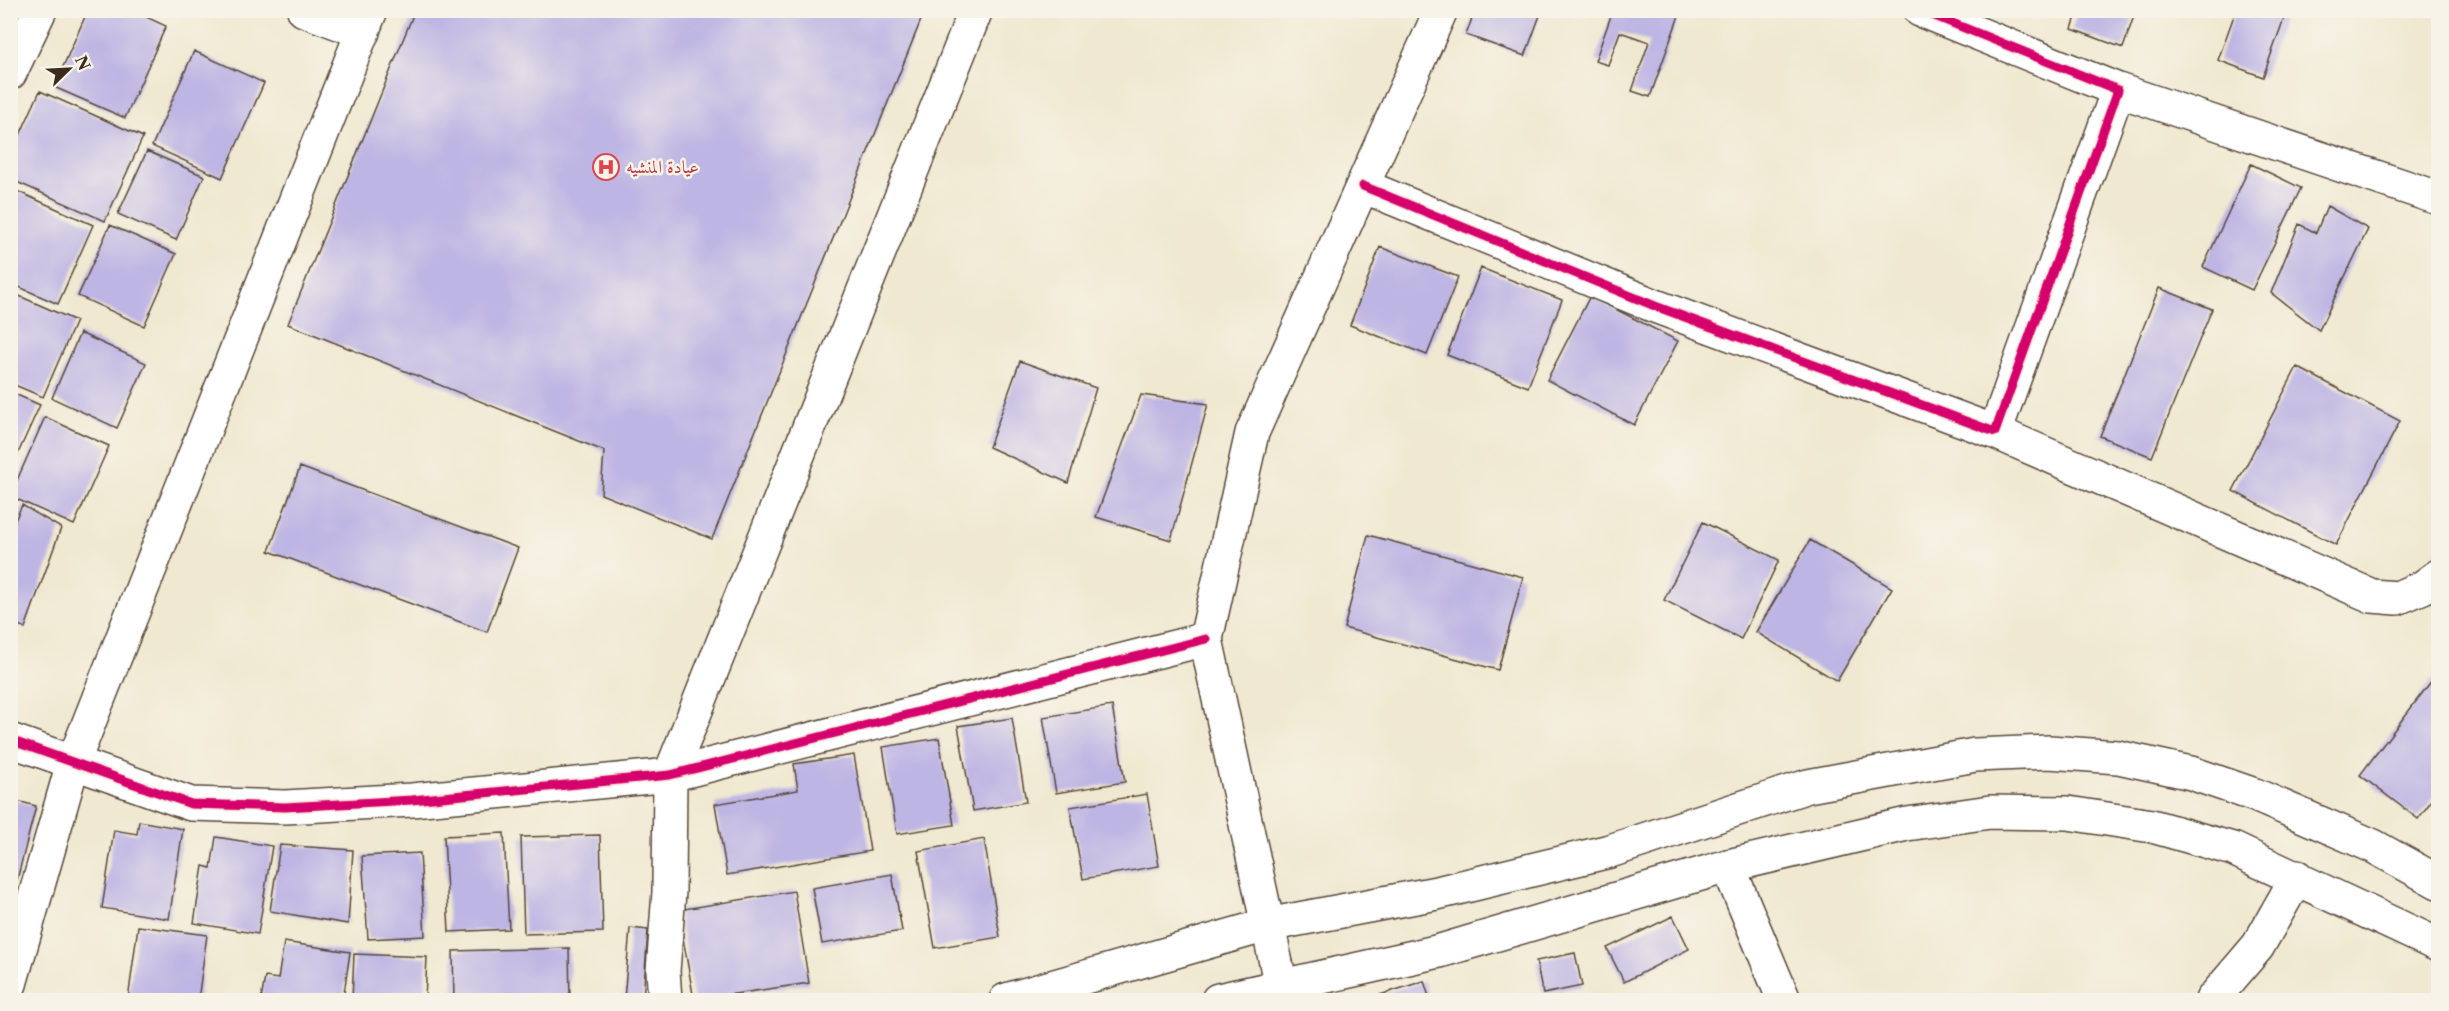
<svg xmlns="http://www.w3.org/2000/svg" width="2449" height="1011" font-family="'Libre Caslon Text',Amiri,serif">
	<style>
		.building { fill: #bdb5e3 }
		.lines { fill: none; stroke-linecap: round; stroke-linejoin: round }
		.minor-casing { stroke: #564639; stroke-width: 36 }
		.major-casing { stroke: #564639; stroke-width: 36 }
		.minor { stroke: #fff; stroke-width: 33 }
		.major { stroke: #fff; stroke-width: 33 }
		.cycleway-casing { stroke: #f7f3e8; stroke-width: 13 }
		.cycleway { stroke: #d6006c; stroke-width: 9 }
		.labels { text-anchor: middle; stroke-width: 5; stroke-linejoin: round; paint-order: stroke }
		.health-label { font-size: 18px; fill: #be3a42; stroke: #f7f3e8; text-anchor: start }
	</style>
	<rect width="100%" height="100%" fill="#f7f3e8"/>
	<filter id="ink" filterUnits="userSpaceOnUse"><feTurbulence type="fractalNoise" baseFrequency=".0167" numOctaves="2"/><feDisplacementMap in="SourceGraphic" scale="12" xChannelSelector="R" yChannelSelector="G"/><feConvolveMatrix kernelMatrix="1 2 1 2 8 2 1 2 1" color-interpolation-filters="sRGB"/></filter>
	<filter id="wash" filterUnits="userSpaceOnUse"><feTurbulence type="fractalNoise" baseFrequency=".008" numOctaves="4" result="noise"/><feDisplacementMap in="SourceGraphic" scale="24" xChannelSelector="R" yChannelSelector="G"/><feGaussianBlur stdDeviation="1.35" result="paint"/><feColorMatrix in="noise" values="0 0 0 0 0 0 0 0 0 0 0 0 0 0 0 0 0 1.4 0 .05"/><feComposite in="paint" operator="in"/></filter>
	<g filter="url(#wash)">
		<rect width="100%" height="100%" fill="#f0e8d0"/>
		<g id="blocks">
			<!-- building -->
			<path class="building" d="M88,10H131L166,26L125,118L54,87Z
				M415,10H925L712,539L601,494L604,451L288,324Z
				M1475,10H1542L1525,56L1466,35Z
				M1613,10H1681L1650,97L1632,91L1649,42L1620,32L1608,65L1595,61Z
				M2078,10H2136L2123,48L2072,29Z
				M2236,10H2287L2263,77L2218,60Z
				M194,51L264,83L222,178L152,146Z
				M40,91L143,137L105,221L10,179V157Z
				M147,151L204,176L176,240L118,214Z
				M2251,164L2301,188L2252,290L2203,267Z
				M10,188L93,225L58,304L10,283Z
				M2327,206L2368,229L2319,330L2271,293L2299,224L2316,233Z
				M110,225L176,254L144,326L78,296Z
				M1380,247L1458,277L1427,355L1350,325Z
				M1481,268L1562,300L1528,387L1447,355Z
				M2159,288L2212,309L2152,457L2100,436Z
				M17,295L76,321L43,397L10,383V308Z
				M1590,296L1678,341L1634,425L1547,380Z
				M80,333L146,363L117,428L52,398Z
				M1020,361L1096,388L1068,483L989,447Z
				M2297,367L2400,421L2336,545L2233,491Z
				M10,392L40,405L10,471Z
				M1141,395L1208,404L1171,540L1096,517Z
				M45,417L109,446L74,525L10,496Z
				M300,467L518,548L487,632L269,551Z
				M22,505L61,528L25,628L10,621V526L12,527Z
				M1703,522L1779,560L1741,639L1664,600Z
				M1368,535L1523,577L1498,670L1344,628Z
				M1810,540L1892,588L1837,681L1756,632Z
				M2433,679L2438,684V792L2418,819L2360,775Z
				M1112,706L1125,782L1056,793L1043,717Z
				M1012,718L1026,802L973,811L958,726Z
				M939,738L954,825L897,834L883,747Z
				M854,755L870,851L727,875L715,804L798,790L794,764Z
				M1147,794L1159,866L1083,879L1070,807Z
				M10,799L36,806L17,880L10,879Z
				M139,821L183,829L169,919L102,908L114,830L137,834Z
				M504,833L509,929L449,932L444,836Z
				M600,835L603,932L524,934L521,837Z
				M216,837L272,846L258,934L194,923L203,866L211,868Z
				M984,839L1000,937L935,948L918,851Z
				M280,845L353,850L348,924L270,911Z
				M420,853L425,936L368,939L362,856Z
				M892,874L902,931L822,944L812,888Z
				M794,891L809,983L694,1000L678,910Z
				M1673,916L1689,949L1624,982L1607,948Z
				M138,926L207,935L198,1000H128Z
				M630,928L648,930L643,1000H624Z
				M284,942L350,952L343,1000H261L265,977L278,979Z
				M569,948L570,1000H454L453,951Z
				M1575,953L1582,986L1543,994L1536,961Z
				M354,954L427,957L425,1000H352Z
				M1424,981L1430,1000H1364Z"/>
		</g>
	</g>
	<g filter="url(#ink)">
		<use href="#blocks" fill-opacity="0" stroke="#564639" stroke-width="1.5"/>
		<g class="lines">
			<defs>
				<path id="minor" d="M304,10L363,32
					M10,73L40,10
					M2118,90L2438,198
					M1363,186L1655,306L1995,432L2118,90L1920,10
					M1995,432L2372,596L2397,598L2423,587L2438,576
					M10,740L191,804L285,807L412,800L670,775L1206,639
					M1728,866L1784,1000
					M10,984L73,763L371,10
					M665,1000L663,971L669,892L670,775L976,10
					M1284,1000L1206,639L1252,433L1441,10
					M2212,1000L2258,946L2297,877"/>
				<path id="major" d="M1006,1000L1267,925L1437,893L1610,851L1808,786L1975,755L2049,752L2118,757L2191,773L2255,795L2373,846L2438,882
					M1218,1000L1440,951L1728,866L1907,824L1990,812L2068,813L2152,826L2233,849L2438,945"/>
			</defs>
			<!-- minor casing -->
			<use href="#minor" class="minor-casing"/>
			<!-- major casing -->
			<use href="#major" class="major-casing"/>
			<!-- minor -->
			<use href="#minor" class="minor"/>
			<!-- major -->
			<use href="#major" class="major"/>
			<defs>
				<path id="cycleway" d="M1363,186L1655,306L1995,432L2118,90L1920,10
					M10,740L191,804L285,807L412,800L670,775L1206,639"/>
			</defs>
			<!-- cycleway casing -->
			<use href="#cycleway" class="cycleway-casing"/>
			<!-- cycleway -->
			<use href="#cycleway" class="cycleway"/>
		</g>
	</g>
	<!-- icons -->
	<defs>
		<symbol id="hospital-ring" viewBox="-11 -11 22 22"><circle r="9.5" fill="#f7f3e8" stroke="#e0444e" stroke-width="1.5"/><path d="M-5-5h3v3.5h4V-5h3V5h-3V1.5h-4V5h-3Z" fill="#e0444e"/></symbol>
	</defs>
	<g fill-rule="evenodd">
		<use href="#hospital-ring" x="591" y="152" width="30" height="30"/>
	</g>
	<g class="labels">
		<!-- health labels -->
		<g class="health-label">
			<text x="626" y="173">عيادة المنشيه</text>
		</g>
	</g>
	<!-- margin -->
	<rect width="2449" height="1011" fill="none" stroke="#f7f3e8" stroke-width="36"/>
	<!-- north arrow -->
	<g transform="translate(69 69) rotate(66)" stroke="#f7f3e8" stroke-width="4.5" paint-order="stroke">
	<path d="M0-4.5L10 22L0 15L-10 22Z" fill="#3b2a1e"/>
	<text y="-9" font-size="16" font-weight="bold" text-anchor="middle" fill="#3b2a1e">N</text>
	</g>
</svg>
